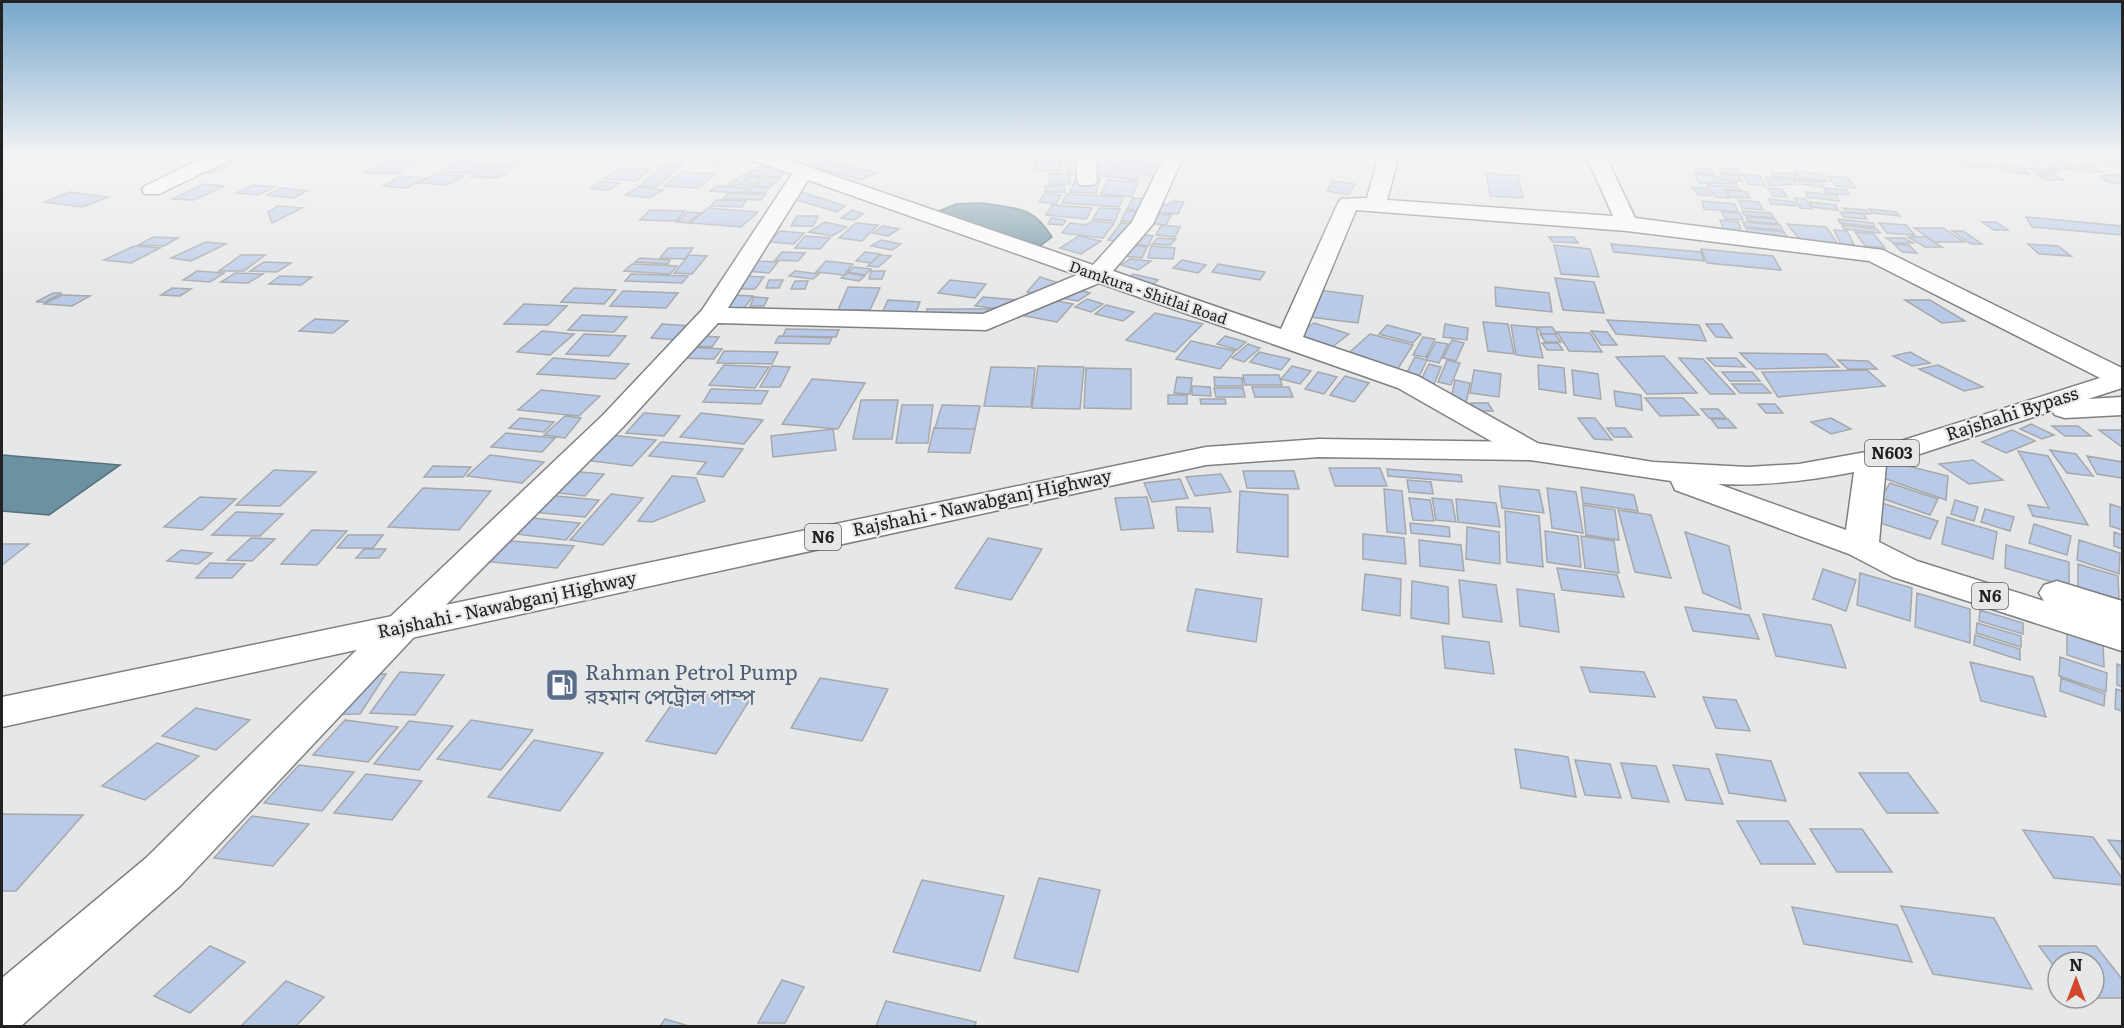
<svg xmlns="http://www.w3.org/2000/svg" width="2124" height="1028" font-family="Literata,'Noto Sans Bengali',serif">
	<style>
		.water { fill: #6c91a0; stroke: #56707a; stroke-width: 1.5 }
		.building { fill: #b9cae8; stroke: #a7a8a9; stroke-width: 1.5 }
		.lines { fill: none; stroke-linecap: round; stroke-linejoin: round }
		.minor-casing { stroke: #7f8081; stroke-width: 3 }
		.highway-casing { stroke: #7f8081; stroke-width: 3 }
		.minor { fill: #fff; fill-rule: evenodd }
		.highway { fill: #fff; fill-rule: evenodd }
		.labels { text-anchor: middle; stroke-width: 4.5; stroke-linejoin: round; paint-order: stroke }
		.far-street-label { font-size: 15px; fill: #222; stroke: #e6e7e8 }
		.shield { fill: #e6e7e8; stroke: #5d5d5d; stroke-width: 1.5 }
		.shield-label { font-size: 16px; font-weight: bold; fill: #222 }
		.street-label { font-size: 18px; fill: #222; stroke: #e6e7e8 }
		.near-service-label { font-size: 21px; fill: #4e5e75; stroke: #e6e7e8; text-anchor: start }
	</style>
	<rect width="100%" height="100%" fill="#e6e7e8"/>
	<!-- water -->
	<path class="water" d="M982,203C1017,209 1032,205 1052,237L1036,249L934,213L956,204Z
		M2,455L120,465L49,515L2,511Z"/>
	<!-- building -->
	<path class="building" d="M217,155H270L261,160L214,157Z
		M396,155H424L416,160L390,159Z
		M504,155H533L519,164L492,163Z
		M790,155H853L852,158H789Z
		M1037,155H1063L1060,171L1034,170Z
		M1096,155H1120L1108,177L1083,175Z
		M1128,155L1155,156L1136,180L1110,177Z
		M1508,155H1552L1555,162L1510,159Z
		M2009,155H2024L2042,164H2027Z
		M2079,155L2105,156L2121,166L2093,165Z
		M465,156L495,157L471,173L440,172Z
		M1159,156H1174L1160,177L1144,175Z
		M814,157L877,173L861,180L798,163Z
		M1065,157L1086,158L1078,176L1068,173Z
		M1936,157L1958,159L1966,166L1943,164Z
		M714,158L729,161L719,166L703,163Z
		M208,159L237,161L212,173L182,171Z
		M1963,159L1985,161L1993,168L1970,167Z
		M2039,159H2059L2077,169H2057Z
		M386,161L416,162L397,174L365,173Z
		M667,163L684,164L656,187L639,186Z
		M1995,163L2021,166L2029,174L2003,171Z
		M2075,164H2087L2103,172H2091Z
		M487,166L515,167L499,178L471,177Z
		M760,166L770,167L762,176L747,174Z
		M773,168H788L780,177L765,176Z
		M1695,168L1712,169L1715,175L1697,173Z
		M1720,168L1738,169L1741,175L1723,173Z
		M2028,168H2051L2059,172H2036Z
		M618,169L649,170L636,181L604,179Z
		M1794,171L1822,174L1826,181L1797,178Z
		M682,172L715,174L698,188L664,186Z
		M1771,172L1794,174L1795,179L1772,176Z
		M1486,173L1518,176L1523,198L1490,196Z
		M435,174L463,176L447,185L418,183Z
		M1050,174H1070V184H1049Z
		M1694,174L1718,176L1722,180L1736,182L1737,184L1699,183Z
		M1721,174L1739,176L1742,181L1724,180Z
		M1742,174L1760,176L1766,186L1748,184Z
		M2036,174H2053L2064,180H2046Z
		M2119,174L2122,175V184L2107,182L2101,176Z
		M743,175L751,176L737,186L728,185Z
		M401,176L424,178L407,188L383,186Z
		M752,176L761,177L753,186L739,185Z
		M1827,176L1847,177L1856,188L1836,186Z
		M765,177L780,178L772,186H756Z
		M1765,177L1796,180L1795,184L1770,186Z
		M1076,178L1100,179L1096,193L1070,192Z
		M1107,180L1138,182L1132,197L1101,194Z
		M1798,180L1822,182L1823,187L1800,184Z
		M600,181L619,183L609,190L590,188Z
		M1333,181L1355,184L1349,195L1327,191Z
		M203,184L224,186L194,200L172,199Z
		M253,185L275,187L258,195L236,193Z
		M1064,185L1065,192H1046L1045,186Z
		M1707,185L1738,187L1740,190L1724,189L1729,198L1715,197Z
		M716,186L748,188L742,193L710,191Z
		M639,187L663,190L649,198L625,195Z
		M751,187L769,188L764,193L746,192Z
		M1692,187L1706,188L1711,196L1698,195Z
		M281,188L307,191L293,198L267,195Z
		M1768,188L1782,189L1787,197L1773,196Z
		M1824,188L1847,190L1849,195L1825,193Z
		M795,190L845,206L837,212L790,198Z
		M1727,190L1747,192L1750,198L1730,197Z
		M70,192L108,197L83,207L44,202Z
		M1806,192L1837,195L1839,201L1807,197Z
		M728,193L766,194L761,200L723,199Z
		M1045,193L1061,195L1056,204L1039,202Z
		M1067,194L1123,197L1119,207L1062,203Z
		M1133,198L1148,199L1142,211L1127,209Z
		M1794,198L1806,199L1812,209L1800,208Z
		M1769,199L1794,202L1796,206L1771,204Z
		M716,200L746,201L742,207L711,206Z
		M1738,200L1759,202L1763,210L1742,208Z
		M1173,201L1184,202L1178,214L1152,212L1156,203L1167,205Z
		M1702,201L1735,204L1738,212L1704,209Z
		M1810,202L1836,205L1838,210L1812,207Z
		M1052,205L1092,208L1086,219L1046,215Z
		M278,206L302,208L272,223L268,212Z
		M708,208L758,212L741,227L690,223Z
		M1099,208L1120,209L1115,221L1093,219Z
		M1843,208L1866,210L1870,214L1847,212Z
		M1869,209L1896,212L1900,216L1872,213Z
		M650,210L685,211L676,221L640,220Z
		M852,210L863,214L854,220L841,218Z
		M1126,211L1142,212L1137,222L1121,221Z
		M1742,211L1771,213L1774,218L1744,215Z
		M688,212L700,213L688,223L677,222Z
		M1722,212L1740,213L1743,220L1725,219Z
		M1840,212L1863,214L1867,219L1844,217Z
		M1152,214L1171,215L1166,225L1147,223Z
		M797,216H818L813,226H791Z
		M1746,217L1775,219L1778,224L1748,221Z
		M2026,217L2122,226V235L2032,227Z
		M1051,218L1066,220L1063,225L1048,224Z
		M1838,219L1873,223L1875,227L1840,223Z
		M1720,220L1738,222L1742,232L1724,231Z
		M1093,221L1114,223L1103,238L1062,233L1070,223L1086,225Z
		M825,222L847,227L832,236L809,232Z
		M1743,222L1780,225L1783,230L1745,227Z
		M1982,222H1996L2008,230H1994Z
		M856,223L878,225L862,241L839,238Z
		M1121,223L1134,224L1122,242L1108,240Z
		M1879,223L1906,225L1915,235L1887,233Z
		M1787,224L1826,227L1839,245L1802,242Z
		M1161,225L1180,227L1175,237L1156,235Z
		M1842,225L1877,229L1880,233L1844,229Z
		M883,226L899,229L888,236L873,233Z
		M1746,228L1784,232L1787,237L1748,234Z
		M1914,228H1943L1964,242H1935Z
		M1834,230L1847,231L1854,245L1841,244Z
		M780,231L804,233L794,244L769,242Z
		M1952,231H1963L1982,244H1971Z
		M1855,232L1874,234L1885,248L1865,246Z
		M1134,234L1153,236L1148,246L1129,244Z
		M805,236L830,238L820,249L795,248Z
		M1079,236L1101,241L1081,254L1060,248Z
		M153,237L178,238L164,246L138,245Z
		M1549,237H1574L1578,243L1553,242Z
		M1908,237H1926L1942,247H1925Z
		M1158,238L1176,239L1170,245L1152,244Z
		M1886,238H1904L1913,243H1894Z
		M881,240L901,244L892,250L871,246Z
		M206,242L226,244L191,261L171,258Z
		M1611,244L1701,252L1704,261L1614,252Z
		M1894,244L1909,245L1917,253L1902,252Z
		M2028,244L2058,246L2071,256L2039,254Z
		M1128,245L1147,247L1142,258L1122,256Z
		M1554,245L1590,249L1599,277L1561,274Z
		M134,246L160,248L131,263L104,260Z
		M1151,246L1175,248L1173,259L1148,258Z
		M668,248H693L685,259L660,258Z
		M1701,249L1773,256L1781,270L1707,263Z
		M782,252L805,253L798,261L775,260Z
		M865,252L880,254L871,263L856,261Z
		M241,255H265L244,271H219Z
		M689,255L707,256L692,274L674,273Z
		M880,255L891,256L878,267L868,266Z
		M640,258L670,260L668,264L635,262Z
		M1130,259L1151,261L1138,270L1121,265Z
		M1182,260L1206,265L1198,273L1173,268Z
		M754,261L778,262L769,273L746,271Z
		M826,261L853,264L844,275L816,272Z
		M264,262L291,263L277,272L250,271Z
		M632,264L677,266L670,274L624,271Z
		M1218,264L1265,272L1260,280L1212,272Z
		M854,267L871,269L865,275L848,272Z
		M197,271L224,273L210,282L183,280Z
		M795,271L819,274L813,279L789,276Z
		M871,271H885L882,279H869Z
		M235,273L263,274L248,283L221,282Z
		M848,273L865,276L859,281L841,278Z
		M631,274L688,276L682,283L625,281Z
		M1133,274L1158,280L1150,287L1124,281Z
		M280,276L312,277L301,285L269,284Z
		M744,276L764,277L755,289H734Z
		M1040,277L1090,293L1078,301L1027,292Z
		M1555,278L1594,282L1604,313L1563,310Z
		M769,280H783L779,288H766Z
		M950,280L986,284L975,298L938,293Z
		M795,281H808L805,289H791Z
		M848,287L880,288L870,310H838Z
		M1495,287L1549,293L1552,312L1496,306Z
		M172,288L191,289L180,296L161,295Z
		M574,288L616,290L604,304L561,302Z
		M1318,290L1363,296L1358,323L1310,317Z
		M623,291L678,293L666,308L610,306Z
		M53,293H62L45,302H36Z
		M62,295L90,296L72,306L44,304Z
		M732,295L753,296L743,310L722,309Z
		M1027,295L1073,304L1057,322L1010,313Z
		M754,297L768,298L764,306H750Z
		M983,297L1017,300L1008,310L975,306Z
		M1087,299L1103,304L1091,312L1075,307Z
		M888,300L920,302L915,315L882,313Z
		M1905,300H1930L1965,321L1942,323Z
		M524,304L567,306L548,325L504,324Z
		M1106,305L1134,312L1123,321L1095,314Z
		M927,309H993L991,323L978,328L924,329Z
		M1155,313L1203,324L1175,352L1126,340Z
		M582,315L627,317L614,332L568,330Z
		M315,319L348,321L333,333L299,331Z
		M1607,320L1699,325L1706,341L1616,334Z
		M1483,322L1508,324L1514,354L1488,351Z
		M1314,323L1349,334L1328,350L1293,338Z
		M662,324L691,326L681,340L651,338Z
		M1445,324L1468,328L1467,340L1443,337Z
		M1706,324H1722L1732,338L1716,337Z
		M1387,325L1421,334L1413,343L1379,334Z
		M1511,325L1536,327L1543,358L1516,355Z
		M1537,327H1552L1557,334H1542Z
		M786,329L839,330L836,337L783,336Z
		M542,331L574,334L550,355L517,352Z
		M1591,331L1607,332L1617,345H1601Z
		M1557,332L1590,333L1602,352L1569,351Z
		M584,334L626,336L609,356L566,354Z
		M1370,334L1413,345L1397,370L1344,357Z
		M1540,334H1555L1561,342H1545Z
		M702,336L719,337L712,347L695,346Z
		M779,336L832,338L829,344L775,343Z
		M1225,336L1246,342L1237,350L1217,344Z
		M1423,337L1435,339L1426,357L1413,355Z
		M1452,340L1464,343L1456,361L1443,358Z
		M1191,341L1235,351L1220,369L1176,359Z
		M1436,342L1448,344L1439,363L1426,360Z
		M1542,343H1558L1563,350H1547Z
		M1248,344L1260,348L1244,362L1232,358Z
		M689,347L722,349L714,359L680,358Z
		M724,351L778,352L772,364L717,363Z
		M1259,352L1290,359L1281,370L1250,362Z
		M1910,352L1930,363L1912,366L1893,356Z
		M1740,353L1826,354L1839,367L1756,369Z
		M1664,356L1697,393L1647,394L1616,357Z
		M1415,357L1427,360L1418,379L1405,376Z
		M553,358L629,364L615,379L537,374Z
		M1679,358L1703,359L1735,394H1710Z
		M1707,358H1736L1745,367L1715,366Z
		M1447,360L1460,363L1451,385L1438,382Z
		M1838,360L1868,361L1877,369H1848Z
		M1429,364L1441,367L1433,387L1419,384Z
		M724,365L769,367L755,388L709,385Z
		M1538,365L1564,368L1566,393L1539,389Z
		M1938,365L1983,387L1964,391L1919,369Z
		M772,366L790,367L780,387H760Z
		M1038,366L1084,367L1080,409L1032,408Z
		M1292,366L1311,371L1300,384L1281,379Z
		M991,367L1035,368L1031,407L984,406Z
		M1086,368L1131,369V409L1084,408Z
		M1474,370L1501,374L1499,397L1470,393Z
		M1572,370L1598,374L1601,399L1574,395Z
		M1867,370L1885,386L1778,397L1762,372Z
		M1318,372L1337,377L1324,394L1305,389Z
		M1722,372H1752L1760,381H1730Z
		M1243,375H1279L1282,385H1245Z
		M1345,376L1369,383L1354,402L1330,395Z
		M1177,377L1192,378L1190,394L1174,393Z
		M1214,377L1242,378L1243,386H1215Z
		M812,379L865,383L838,429L782,424Z
		M1455,380L1470,383L1466,404L1451,399Z
		M1732,384H1762L1771,393H1740Z
		M1192,386L1210,387L1211,396L1192,395Z
		M1252,387H1289L1293,397H1255Z
		M1214,388H1243L1245,397H1216Z
		M711,389L768,391L761,404L703,402Z
		M541,390L600,396L579,416L518,410Z
		M1614,391L1641,395L1642,410L1616,406Z
		M1168,395H1187V404H1168Z
		M1645,398H1683L1699,415L1660,416Z
		M1200,399H1225L1226,404H1201Z
		M861,400H898L892,439H853Z
		M1471,403H1488L1493,411H1475Z
		M1758,404H1775L1783,413H1766Z
		M902,405H933L928,443H896Z
		M942,405L980,406L975,429L935,428Z
		M1701,409H1718L1726,418H1709Z
		M644,413L680,416L664,436L626,433Z
		M701,413L763,420L744,444L680,437Z
		M565,416L581,418L565,438L544,435Z
		M520,418L554,422L544,432L509,428Z
		M1578,418H1595L1612,440L1594,439Z
		M1831,418L1851,429L1831,434L1811,422Z
		M1711,419H1728L1736,428H1718Z
		M2031,424L2054,435L2042,439L2020,429Z
		M2052,426H2078L2091,436H2065Z
		M934,428L975,429L970,453L928,452Z
		M1607,428H1625L1632,437H1614Z
		M833,429L836,450L773,457L771,436Z
		M2012,430L2035,441L2006,453L1982,442Z
		M2099,430H2122V447Z
		M506,433L555,438L542,452L491,447Z
		M593,433L656,440L632,466L568,458Z
		M661,442L743,449L723,477L697,474L706,462L649,456Z
		M2050,450L2076,454L2093,476L2067,473Z
		M2018,451L2048,456L2088,525L2033,516L2028,505L2049,508Z
		M490,455L544,462L522,483L467,476Z
		M2087,456L2122,462V478L2097,474Z
		M1884,460L1948,476L1946,500L1883,478Z
		M1973,460L2003,480L1969,484L1939,464Z
		M433,466L471,467L463,477H424Z
		M1329,468H1380L1387,486H1335Z
		M1387,469L1461,475L1462,482L1388,476Z
		M274,470L316,472L280,506L236,505Z
		M570,471L604,474L585,496L550,492Z
		M1243,471H1294L1299,489L1247,488Z
		M1221,474L1231,492L1195,496L1186,477Z
		M672,476L696,478L705,501L652,522L638,521Z
		M1180,479L1188,498L1152,502L1144,483Z
		M1407,480L1431,482L1433,494L1409,492Z
		M1890,483L1938,499L1930,515L1881,498Z
		M1499,486L1539,490L1544,513L1502,508Z
		M1581,487L1634,495L1638,511L1583,503Z
		M423,488L491,491L459,530L388,527Z
		M1547,488L1576,492L1583,533L1552,528Z
		M1384,489L1402,491L1406,534L1387,532Z
		M1240,491L1288,495V557L1237,552Z
		M611,494L643,498L603,545L570,540Z
		M546,495L599,500L585,517L531,512Z
		M200,497L236,499L202,530L164,527Z
		M1147,497L1154,528L1121,530L1115,498Z
		M1409,498L1430,500L1434,521L1413,520Z
		M1432,498L1452,500L1456,522L1436,520Z
		M1456,499L1496,503L1500,527L1458,522Z
		M1955,500L1978,507L1974,521L1951,514Z
		M1882,503L1938,521L1930,539L1874,521Z
		M2110,504L2122,508V530L2110,526Z
		M1583,505L1615,510L1619,540L1586,535Z
		M1176,507L1210,508L1213,532L1178,531Z
		M1985,509L2014,517L2010,531L1981,522Z
		M1618,510L1651,515L1671,578L1635,572Z
		M1505,511L1539,516L1543,567L1507,562Z
		M236,512L283,514L260,536L212,535Z
		M523,517L580,523L566,540L507,533Z
		M1947,517L1997,532L1993,559L1942,544Z
		M1410,523L1449,527L1450,537L1411,533Z
		M2034,524L2071,536L2067,555L2029,543Z
		M1467,527L1499,532L1500,564L1466,559Z
		M312,530L347,531L317,565L281,564Z
		M1545,531L1578,536L1581,567L1547,562Z
		M1685,532L1729,546L1741,609L1703,593Z
		M2114,532L2122,535V549L2114,546Z
		M1363,534L1404,538L1406,564L1363,559Z
		M348,535H383L373,548H337Z
		M1581,536L1614,541L1619,573L1585,568Z
		M251,538L275,539L252,561L227,560Z
		M988,538L1042,549L1011,600L955,588Z
		M499,540L574,546L557,568L481,561Z
		M1419,540L1461,545L1464,571L1420,566Z
		M2079,540L2120,553L2119,574L2077,560Z
		M2,544H29L2,565Z
		M2006,545L2069,562V587L2005,568Z
		M364,549H386L379,558H356Z
		M181,550L212,553L198,564L167,561Z
		M210,563L245,564L232,578H196Z
		M2078,564L2118,576L2119,599L2078,587Z
		M1557,568L1617,575L1624,597L1562,590Z
		M1823,569L1856,580L1846,611L1813,599Z
		M1860,573L1912,588L1910,621L1857,605Z
		M1365,574L1401,579L1400,616L1362,610Z
		M1459,580L1496,585L1502,622L1463,617Z
		M1412,581L1448,587L1449,624L1411,618Z
		M1196,589L1262,599L1256,642L1187,631Z
		M1517,589L1554,594L1559,632L1520,626Z
		M1917,593L1970,609V643L1915,627Z
		M1685,607L1749,615L1759,639L1693,631Z
		M1980,610L2023,623V634L1979,621Z
		M1763,614L1831,625L1846,668L1776,656Z
		M1977,623L2021,636V647L1976,633Z
		M2067,631L2103,642L2104,667L2067,655Z
		M1975,635L2020,649V660L1974,645Z
		M1442,636L1489,642L1494,674L1445,668Z
		M2060,657L2107,673L2106,692L2059,676Z
		M1970,662L2033,677L2046,717L1981,701Z
		M2117,664L2122,666V687L2117,685Z
		M1581,667L1644,672L1655,697L1590,692Z
		M400,672L444,675L415,715L370,713Z
		M386,674L360,714L312,715L340,675Z
		M820,678L888,689L862,741L791,728Z
		M2061,678L2105,694L2104,706L2060,691Z
		M2116,689L2122,691V711L2115,709Z
		M682,690L749,701L716,754L646,741Z
		M1703,697L1736,700L1750,731L1716,728Z
		M196,708L250,720L216,750L162,736Z
		M345,720L398,727L368,762L313,755Z
		M471,720L533,730L501,770L437,759Z
		M409,721L453,726L419,770L374,764Z
		M534,740L603,753L560,811L488,797Z
		M157,743L199,756L145,800L102,786Z
		M1515,749L1568,757L1576,797L1521,788Z
		M1716,754L1771,761L1786,801L1729,793Z
		M1575,760L1610,764L1621,798L1585,795Z
		M1621,763L1656,766L1669,802L1632,798Z
		M299,765L354,772L322,811L264,803Z
		M1673,765L1709,769L1723,804L1686,800Z
		M1859,773H1908L1938,813H1887Z
		M366,774L422,781L392,820L334,813Z
		M2,814L83,815L16,891H2Z
		M252,816L309,824L273,866L214,858Z
		M1737,821H1788L1815,864H1761Z
		M1810,829H1862L1892,872H1837Z
		M2023,830L2093,837L2122,878V885L2054,878Z
		M2108,840L2122,841V860Z
		M1039,878L1100,890L1078,972L1014,958Z
		M922,880L1004,896L980,971L893,952Z
		M1901,906L1994,918L2032,989L1933,974Z
		M1792,907L1897,925L1912,962L1804,944Z
		M210,946L245,962L190,1013L154,996Z
		M2039,946H2096L2122,979V998H2078H2094V962H2058V972Z
		M782,980L804,987L785,1023H758Z
		M286,981L324,997L296,1026H241Z
		M886,1001L976,1022L975,1026H876Z
		M665,1019L689,1026H660Z"/>
	<g class="lines">
		<defs>
			<path id="minor" d="M209,155H234L232,159L159,194H145L142,190L145,186Z
				M746,155H774L1093,265L1132,222L1165,155H1184L1153,224L1113,271L1281,329L1338,203L1341,199L1367,198L1379,155H1399L1387,200L1613,216L1586,155H1605L1635,218L1883,250L2122,368V386L2112,384L1869,261L1627,231L1356,210L1303,337L1418,376L1541,445L1545,451L1541,457L1530,460L1519,457L1398,388L1099,283L986,330L718,323L623,427L415,636L180,886L21,1026H2V978L146,858L389,618L603,415L702,310L792,174L748,159ZM808,180L1077,275L983,314L728,308Z
				M1076,155H1096L1097,181L1094,185H1080L1077,181Z"/>
			<path id="highway" d="M2122,371V388L2088,399L2122,397V415L2065,418L2055,415L2052,411L1886,465L1879,542L1917,561L2044,601L2039,593L2044,585L2057,581L2122,601V651L1893,577L1849,554L1675,490L1671,481L1530,460L1319,457L1206,465L2,727V697L1206,447L1319,439L1530,442L1653,462L1748,467L1799,464L1866,452ZM1854,472L1846,530L1718,484C1765,486 1808,481 1854,472Z"/>
		</defs>
		<!-- minor casing -->
		<use href="#minor" class="minor-casing"/>
		<!-- highway casing -->
		<use href="#highway" class="highway-casing"/>
		<!-- minor -->
		<use href="#minor" class="minor"/>
		<!-- highway -->
		<use href="#highway" class="highway"/>
	</g>
	<!-- sky -->
	<linearGradient id="sky" x2="0" y2="1"><stop stop-color="#76a6cb"/><stop offset="0.52" stop-color="#f4f4f5"/><stop offset="1" stop-color="#f4f4f5" stop-opacity="0"/></linearGradient>
	<rect width="2124" height="299" fill="url(#sky)"/>
	<!-- icons -->
	<defs>
		<symbol id="fuel-square" viewBox="-11 -11 22 22"><rect x="-9" y="-9" width="18" height="18" rx="4" fill="#5c6f8a" stroke="#e6e7e8"/><path d="M-5.5-6h7V0h2V4h1.3V-2.5L3-4.5l.8-.8L6-3V5H2.5V1h-1V6h-7ZM-4.2-4.7v3.2H.2V-4.7Z" fill="#fff"/></symbol>
	</defs>
	<g fill-rule="evenodd">
		<use href="#fuel-square" x="543" y="666" width="38" height="38"/>
	</g>
	<g class="labels">
		<!-- far-street labels -->
		<g class="far-street-label">
			<text transform="translate(1148 293) rotate(19)" y="5">Damkura - Shitlai Road</text>
		</g>
		<!-- shield labels -->
		<g class="shield">
			<rect x="1865" y="440" width="54" height="26" rx="4.5"/>
			<rect x="805" y="524" width="36" height="26" rx="4.5"/>
			<rect x="1972" y="583" width="36" height="26" rx="4.5"/>
		</g>
		<g class="shield-label">
			<text x="1892" y="459">N603</text>
			<text x="823" y="543">N6</text>
			<text x="1990" y="602">N6</text>
		</g>
		<!-- street labels -->
		<g class="street-label">
			<text transform="translate(2012 414) rotate(-18)" y="6">Rajshahi Bypass</text>
			<text transform="translate(982 503) rotate(-12)" y="6">Rajshahi - Nawabganj Highway</text>
			<text transform="translate(507 605) rotate(-12)" y="6">Rajshahi - Nawabganj Highway</text>
		</g>
		<!-- near-service labels -->
		<g class="near-service-label">
			<text x="585" y="680">Rahman Petrol Pump<tspan x="585" dy="24">রহমান পেট্রোল পাম্প</tspan></text>
		</g>
	</g>
	<!-- border -->
	<rect width="2124" height="1028" fill="none" stroke="#222222" stroke-width="6"/>
	<!-- north arrow -->
	<g transform="translate(2076 980)"><circle r="28" fill="#e6e7e8" stroke="#989899" stroke-width="1.5"/>
	<path d="M0-4.5L10 22L0 15L-10 22Z" fill="#d2472c"/>
	<text y="-9" font-size="16" font-weight="bold" text-anchor="middle" fill="#222222">N</text>
	</g>
</svg>
